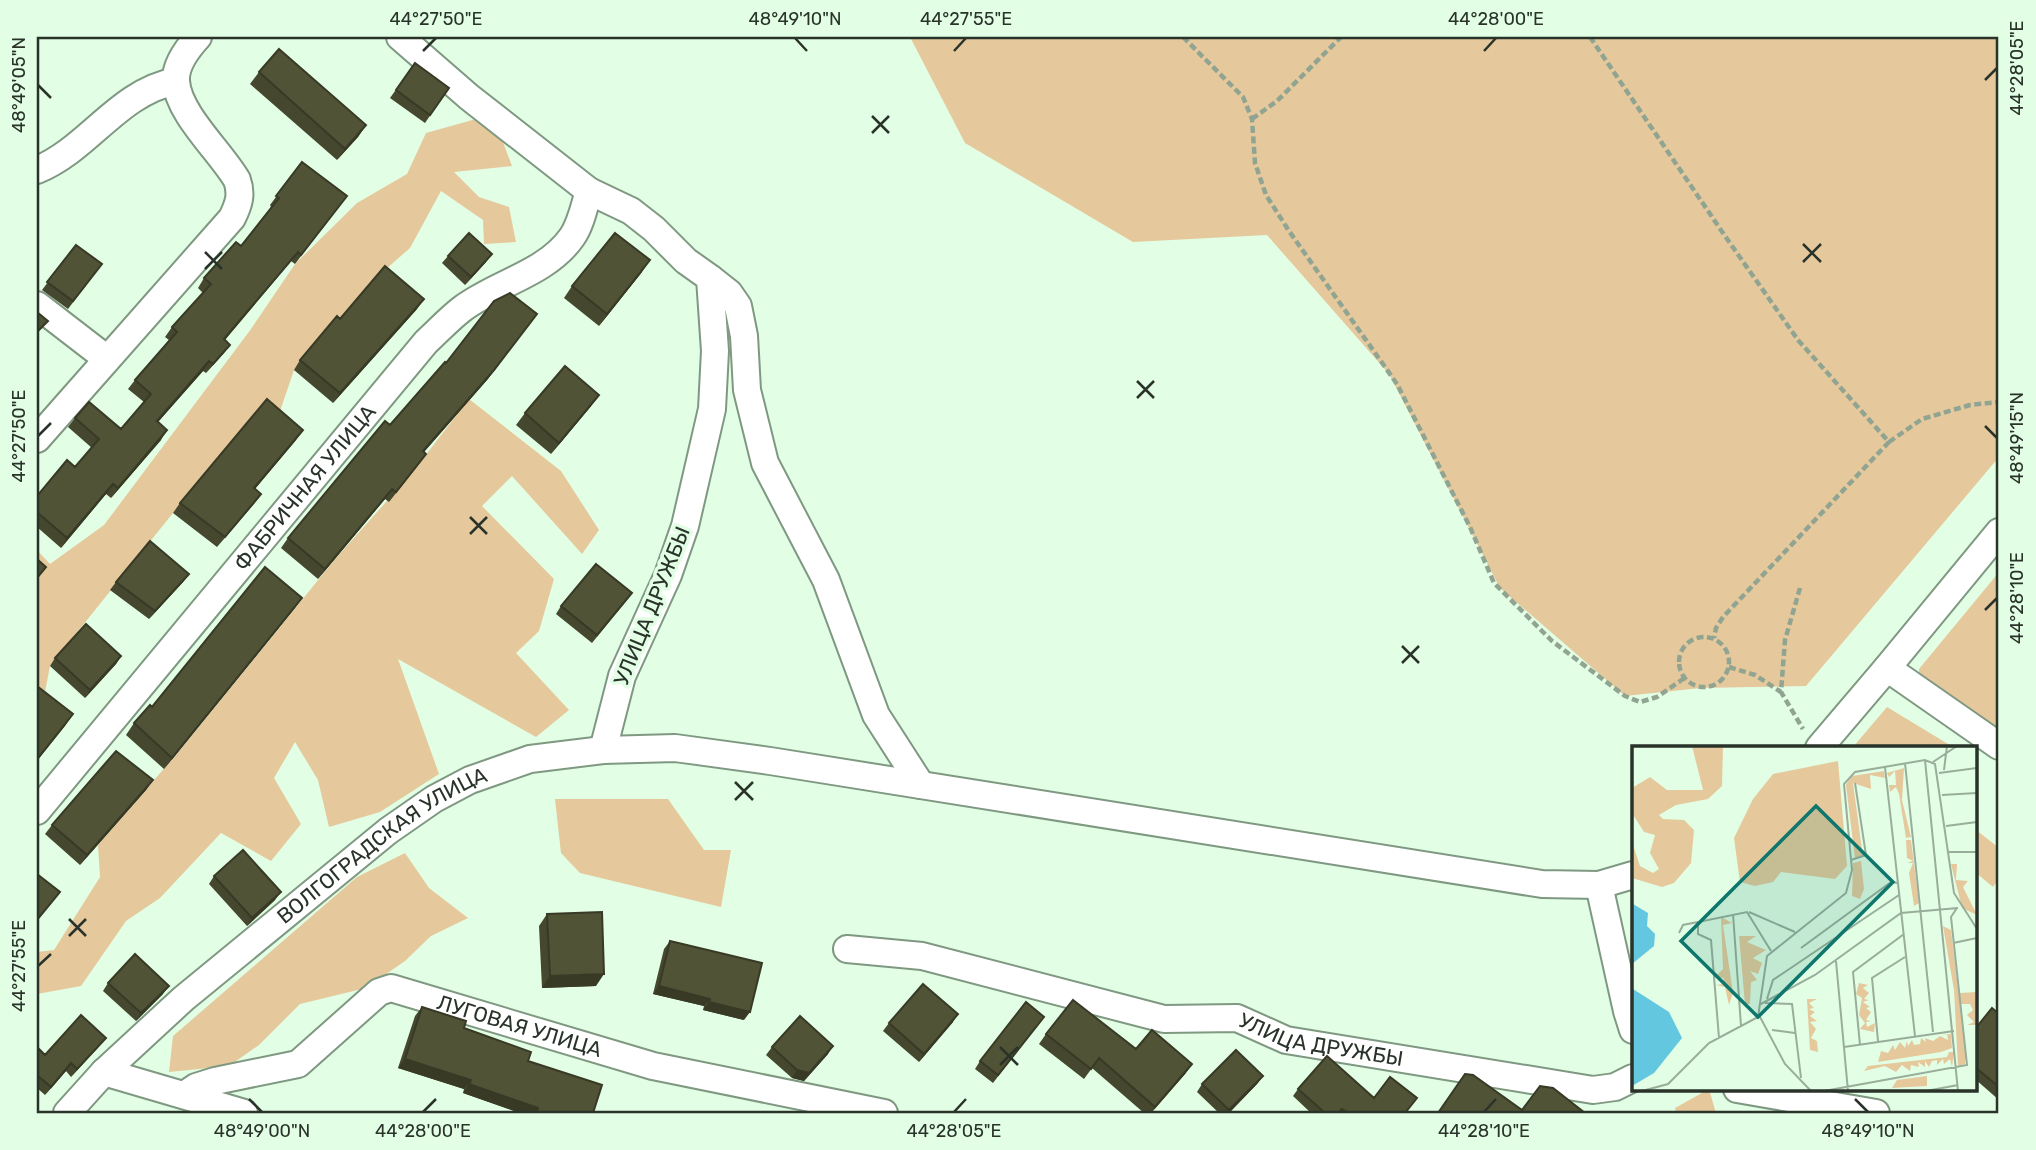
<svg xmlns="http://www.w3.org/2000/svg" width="2036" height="1150" font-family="Rubik,sans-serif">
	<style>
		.green { fill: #e5c99c }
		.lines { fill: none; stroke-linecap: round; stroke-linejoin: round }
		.minor-casing { stroke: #7f9881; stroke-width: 30 }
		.path { stroke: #90a491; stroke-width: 4.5; stroke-dasharray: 7 3.5; stroke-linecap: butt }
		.minor { stroke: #fff; stroke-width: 26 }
		.wall { fill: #45472e }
		.shaded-wall { fill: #383a26 }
		.building { fill: #505336; stroke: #383a26; stroke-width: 2 }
		.ticks { fill: none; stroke: #29332a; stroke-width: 2.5 }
		.labels { text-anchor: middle; stroke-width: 7; stroke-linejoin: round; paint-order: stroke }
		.street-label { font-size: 21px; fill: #29332a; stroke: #e2fee4 }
		.inset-road { fill: none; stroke: #98ad9a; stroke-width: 2 }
		.view { fill: #0f766e; fill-opacity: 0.15; stroke: #0f766e; stroke-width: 3.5 }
		.inset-edge { fill: none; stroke: #29332a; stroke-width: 3.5 }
		.neatline { fill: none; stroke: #29332a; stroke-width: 2.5 }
		.ticks-label { font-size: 18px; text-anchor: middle; fill: #29332a }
	</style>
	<rect width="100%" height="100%" fill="#e2fee4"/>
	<!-- green -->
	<path class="green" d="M910,37H1999V457L1806,686L1701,688L1625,696L1500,588L1389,374L1267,235L1133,242L965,143Z
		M476,119L500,134L512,166L454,172L479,197L509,207L516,242L484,244L483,220L441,191L410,248L378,276L294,370L276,423L173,513L50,666L45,692L37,693V550L50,564L104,525L251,329L295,264L357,203L407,174L426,133Z
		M469,399L561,471L599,530L582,554L512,476L482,506L554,579L539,631L516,653L569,710L536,737L398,659L439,774L380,812L329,827L318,780L295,742L274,778L301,824L271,861L221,833L160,898L126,921L81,986L37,994V952L54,950L100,877L98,845L180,750L336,558L411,474Z
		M1999,572V734L1919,691V669Z
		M1887,707L1953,747H1853Z
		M555,799H668L704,850H731L721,907L580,873L561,853Z
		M1975,829L1999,848V879L1993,887L1975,872Z
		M405,853L429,888L468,918L431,936L405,961L366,988L300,1004L259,1045L229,1066L169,1072L173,1036L357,877Z
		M1709,1089L1716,1113H1676L1675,1108Z"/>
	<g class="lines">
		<defs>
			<g id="minor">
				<path d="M400,37L469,97L589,191L631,211L654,229L686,261L710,278L715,351L712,409L685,526L668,575L622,676L603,750"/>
				<path d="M37,170C90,148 117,93 176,81"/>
				<path d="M710,278L729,293L738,306L744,336L747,390L765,463L826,580L876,715L921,785"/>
				<path d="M37,305L107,359"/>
				<path d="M37,439L232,218C239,204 242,194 237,180C221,152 178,114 176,81C175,65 188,48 198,37"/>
				<path d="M1887,668L1999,746"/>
				<path d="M1819,748L1887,668L1999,532"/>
				<path id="s1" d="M37,811L426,342C438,331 449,319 462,309C496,283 546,274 572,237C581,224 584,207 589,191"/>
				<path d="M1599,885L1627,1011L1633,1030"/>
				<path id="s2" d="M847,949L922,956L1164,1019L1237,1018L1286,1040L1593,1090L1615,1087L1633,1078"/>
				<path d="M104,1072L244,1113"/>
				<path d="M1737,1089L1876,1113"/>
				<path id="s3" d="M184,1095L196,1087L215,1081L298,1064L379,992L391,988L653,1066L884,1113"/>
				<path id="s4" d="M67,1113L104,1072L183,999L388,831L434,799L470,780L530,759L603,750L675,748L770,761L1542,884L1599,885L1633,875"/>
			</g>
		</defs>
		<!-- minor casing -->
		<use href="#minor" class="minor-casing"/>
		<!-- path -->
		<path class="path" d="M1183,37L1243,97L1252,119L1255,163L1266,195L1289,231L1397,384L1470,527L1494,583L1552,641L1625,696L1640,702L1657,697L1683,679
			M1590,37L1725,236L1798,340L1889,442L1723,617L1716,628L1714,638
			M1252,119L1277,101L1341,37
			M1889,442L1922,419L1970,405L1999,402
			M1800,588L1785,640L1781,692L1803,729
			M1679 662a25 25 0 1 1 50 0a25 25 0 1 1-50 0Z
			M1729,667L1755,675L1781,692"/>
		<!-- minor -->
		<use href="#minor" class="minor"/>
	</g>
	<!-- wall -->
	<path class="wall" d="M415,63L449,88L425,123L390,98Z
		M259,72L366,125L358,137L337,160L250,84Z
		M302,162L347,196L295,264L291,261L225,340L230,345L223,354L206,373L203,371L158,422L161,440L111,498L106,494L61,548L37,527V496L75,467L92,448L68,427L75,418L121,429L144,402L128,389L135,380L169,340L165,337L172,327L203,293L198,288L204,278L241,246L271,207L270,205Z
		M76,245L102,264L68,309L42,290Z
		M448,256L486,262L465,285L442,263Z
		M642,272L599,326L564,298L572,286Z
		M417,309L333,403L294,370L300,360L340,319Z
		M537,314L487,380L424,452L426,454L419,464L389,502L385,499L318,579L281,548L288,538L446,363Z
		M591,406L551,454L516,425L525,413Z
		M296,440L255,489L261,494L217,547L173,513L180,503Z
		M189,574L183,582L149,619L110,590L116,582Z
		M302,598L294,609L164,769L126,735L134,723L152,707Z
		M626,601L592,643L556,614L561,606Z
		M121,656L116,664L85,698L50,666L55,658Z
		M153,780L146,790L80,865L45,834L52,825Z
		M214,876L275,900L247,926L209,884Z
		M547,914L596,986L542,988L539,926Z
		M670,941L744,1020L703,1010L704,1006L653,994L664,949Z
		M108,983L163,994L136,1021L103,991Z
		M422,1007L528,1061L593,1113H520L463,1093L464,1089L398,1068L415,1016Z
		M1999,1014V1100L1975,1079V1029Z
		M953,1022L919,1062L883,1031L889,1023Z
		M1038,1024L993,1083L975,1069L980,1061Z
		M1046,1034L1136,1049L1192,1064L1185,1074L1151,1113H1144L1092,1068L1084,1079L1039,1044Z
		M100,1045L71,1077L66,1071L45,1095L37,1088V1047L45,1055Z
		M772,1047L828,1054L804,1081L792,1078L766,1055Z
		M1263,1076L1257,1084L1229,1113H1219L1197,1092L1202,1084Z
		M1298,1089L1374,1098L1406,1113H1311L1293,1096Z"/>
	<!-- shaded-wall -->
	<path class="shaded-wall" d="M366,125L358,137L337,160L345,149Z
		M298,252L291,261L217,348L224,339Z
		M492,254L486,262L465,285L471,277Z
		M650,260L642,272L599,326L607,314Z
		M424,299L417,309L333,403L340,393Z
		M537,314L487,380L416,461L423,451Z
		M230,345L223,354L206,373L213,364Z
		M209,361L203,371L150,431L157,421Z
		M599,395L591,406L551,454L559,443Z
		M167,430L161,440L111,498L118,488Z
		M303,430L296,440L247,498L254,488Z
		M113,484L106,494L61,548L67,538Z
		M392,489L385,499L318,579L325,569Z
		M261,494L254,504L217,547L225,537Z
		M189,574L183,582L149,619L155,611Z
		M302,598L294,609L164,769L172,758Z
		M121,656L116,664L85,698L90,690Z
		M73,714L65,726L37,761L38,758Z
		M153,780L146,790L80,865L87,855Z
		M281,892L275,900L247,926L252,918Z
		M604,974L596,986L542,988L550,976Z
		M169,986L163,994L136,1021L141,1013Z
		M659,986L710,999L704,1006L653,994Z
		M709,1002L750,1012L744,1020L703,1010Z
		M958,1014L953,1022L919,1062L924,1054Z
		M106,1038L100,1045L71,1077L77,1069Z
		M833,1046L828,1054L804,1081L792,1078L797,1070Z
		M405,1059L471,1080L464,1089L398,1068Z
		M71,1063L66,1071L45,1095L51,1087Z
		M1192,1064L1185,1074L1151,1113L1155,1107Z
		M1263,1076L1257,1084L1229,1113H1227Z
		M469,1084L538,1108L535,1113H520L463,1093Z"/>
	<!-- building -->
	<path class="building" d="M279,49L366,125L345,149L259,72Z
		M415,63L449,88L430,115L396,90Z
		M302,162L347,196L301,255L298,252L224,339L230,345L213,364L209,361L157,421L167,430L118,488L113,484L67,538L37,512V496L67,460L75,467L99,439L75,418L89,402L121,429L151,394L135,380L177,332L172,327L211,284L204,278L236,242L241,246L279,198L276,196Z
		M469,233L492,254L471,277L448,256Z
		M615,233L650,260L607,314L572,286Z
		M76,245L102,264L73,301L47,282Z
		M385,266L424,299L340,393L300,360L337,316L340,319Z
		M510,293L537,314L494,370L423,451L426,454L396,492L392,489L325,569L288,538L385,421L390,425L445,362L446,363L494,301Z
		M37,312L48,321L37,332Z
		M565,366L599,395L559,443L525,413Z
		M267,399L303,430L254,488L261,494L225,537L180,503Z
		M150,541L189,574L155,611L116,582Z
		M37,559L46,567L37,578Z
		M596,564L632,593L597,635L561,606Z
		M265,567L302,598L172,758L134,723L150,705L152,707Z
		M86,624L121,656L90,690L55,658Z
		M37,686L73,714L38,758L37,757Z
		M116,751L153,780L87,855L52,825Z
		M243,850L281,892L252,918L214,876Z
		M37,874L60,892L37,920Z
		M602,912L604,974L550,976L547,914Z
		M670,941L762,963L750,1012L709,1002L710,999L659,986Z
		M135,954L169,986L141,1013L108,983Z
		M923,984L958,1014L924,1054L889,1023Z
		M1073,1000L1136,1049L1152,1030L1192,1064L1155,1107L1099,1058L1091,1069L1046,1034Z
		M1026,1002L1044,1017L998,1075L980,1061Z
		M422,1007L466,1021L464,1028L531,1052L528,1061L602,1085L593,1113H537L538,1108L469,1084L471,1080L405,1059Z
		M1992,1008L1999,1014V1087L1975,1067V1029Z
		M81,1015L106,1038L77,1069L71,1063L51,1087L37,1075V1047L45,1055Z
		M800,1016L833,1046L809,1073L797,1070L772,1047Z
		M1236,1050L1263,1076L1229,1110L1202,1084Z
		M1327,1056L1374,1098L1390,1077L1417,1098L1405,1113H1348L1342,1109L1338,1113H1325L1298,1089Z
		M1465,1074L1473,1075L1522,1110L1540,1086L1553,1088L1585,1113H1438Z"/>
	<!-- ticks -->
	<path class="ticks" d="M795,38L807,51M423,51L436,38M954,51L966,38M1484,51L1496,38M1985,80L1997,68M38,85L51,98M872,116L889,133M872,133L889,116M1803,244L1821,262M205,252L222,269M1803,262L1821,244M205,269L222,252M1137,381L1154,398M1137,398L1154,381M1985,426L1997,438M38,436L51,423M470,517L487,534M470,534L487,517M1985,610L1997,598M1402,646L1419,663M1402,663L1419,646M735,782L753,800M735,800L753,782M69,919L86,936M69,936L86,919M38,966L51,954M1000,1047L1018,1065M1000,1065L1018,1047M249,1099L262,1112M1855,1099L1868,1112M423,1112L436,1099M954,1112L966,1099M1484,1112L1496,1099"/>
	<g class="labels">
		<!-- street labels -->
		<g class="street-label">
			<text dy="7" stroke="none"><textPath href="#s1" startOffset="420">ФАБРИЧНАЯ УЛИЦА</textPath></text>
			<text transform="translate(652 606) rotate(-68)" y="7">УЛИЦА ДРУЖБЫ</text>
			<text dy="7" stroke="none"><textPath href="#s4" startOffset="415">ВОЛГОГРАДСКАЯ УЛИЦА</textPath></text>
			<text dy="7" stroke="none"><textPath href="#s3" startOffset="374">ЛУГОВАЯ УЛИЦА</textPath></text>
			<text dy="7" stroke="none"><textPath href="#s2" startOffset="486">УЛИЦА ДРУЖБЫ</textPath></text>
		</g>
	</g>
	<!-- overview -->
	<g transform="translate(1632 746)">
		<rect width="345" height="345" fill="#e2fee4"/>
		<path d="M60,0H91L90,40L76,53L44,59L27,69L31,73L52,74L62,84L59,117L42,137L30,141L0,132V96L8,120L21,127L27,123L18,107L23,89L12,86L0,67V42L18,31L35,44H71ZM206,15L215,120L203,133L149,126L141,136L123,140L108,136L102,92L121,53L141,28ZM272,22L270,54L279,91L274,92L267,48L264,41L258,46L257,39H264L263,25L257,31L255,27ZM252,25L253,32L238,29L239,43L221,37L231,111L223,113L214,39L220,30ZM274,94H279L287,157L282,160L277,127L281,117H275L281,115L275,112ZM229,115L232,143L228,153L220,150L221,117ZM319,118H325L324,134L336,135L331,141L345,169L330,162ZM89,171L100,177L91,179L101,247L97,259L93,241L84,239L91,238L92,232L83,231L91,223ZM311,180L319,184L334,308L333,318L326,320L322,244ZM107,190H124L115,196L134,204L121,212L130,217L126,228L118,225L125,234L119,236L118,258H113ZM227,237L236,239L231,242L237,247L232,253L237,254L231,256L238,261L234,262L239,266L234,274L239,275L234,276L235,281L243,277L242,286L228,283L233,277L227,269L230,252L224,248ZM345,246V279H335L342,276L335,269L341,264L338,258H328V247ZM175,253H185L177,257L182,262L177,263L183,266L178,270L185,275L178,276L184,283L179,292L185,295L186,306L178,304ZM315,288L309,289L319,288L320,302L309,306L246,316L249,305L256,307L261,299L263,304L268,296L273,302L275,295L276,300L280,294L282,299L288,298L289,292L294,296L293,292L301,295L308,290L316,294ZM317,306H322L320,321L318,313L312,318L311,313L305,319V314L300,315L297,321L293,315V321L286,316L287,321L279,319L278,325L270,319L264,326L253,320L232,325L236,320L315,311ZM295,330V340L260,342L265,334Z" fill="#e5c99c"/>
		<path d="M1,158L16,167L15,180L23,188L22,200L0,218ZM0,231L1,243L37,266L50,292L22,327L0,340Z" fill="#63c7e0"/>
		<path class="inset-road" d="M293,14L326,345M301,16L325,0M273,17L301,286M253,21L283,290M312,24L315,0M307,27L345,22M310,49L345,47M314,80L345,76M317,106H345M219,114L234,109L223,37M117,166L163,186M101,168L109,280M47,187L51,179L66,176M321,197L345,192M169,202L259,136L266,137M204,215L216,345M135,253L141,234L267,149M133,257L160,258L169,332M127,259L183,229L269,167L326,162M127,269L153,318L179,345M140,284L163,287M87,292L79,194L66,188V176L115,166L139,205M246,295L240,232L273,211M228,299L221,226L272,188M212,301L322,285M10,345L36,338L77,297L126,271L135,210L214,147L220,124L212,38L223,26L293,14L303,18L322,147L345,183M192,345L335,319L319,171L325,162M294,345L326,339"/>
		<path class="view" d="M184,60L261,136L126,271L49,195Z"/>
		<rect width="345" height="345" class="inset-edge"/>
	</g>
	<!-- border -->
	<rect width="2036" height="1150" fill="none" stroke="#e2fee4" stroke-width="77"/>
	<rect x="38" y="38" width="1959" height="1074" class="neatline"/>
	<g class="ticks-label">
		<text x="436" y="25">44°27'50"E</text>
		<text x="795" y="25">48°49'10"N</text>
		<text x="966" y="25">44°27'55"E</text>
		<text x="1496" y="25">44°28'00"E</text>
		<text transform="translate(2017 68) rotate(-90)" y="6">44°28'05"E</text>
		<text transform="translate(19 85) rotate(-90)" y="6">48°49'05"N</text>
		<text transform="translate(19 436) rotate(-90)" y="6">44°27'50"E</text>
		<text transform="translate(2017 438) rotate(-90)" y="6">48°49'15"N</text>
		<text transform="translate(2017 598) rotate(-90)" y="6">44°28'10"E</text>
		<text transform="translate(19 966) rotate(-90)" y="6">44°27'55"E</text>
		<text x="262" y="1137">48°49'00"N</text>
		<text x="423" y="1137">44°28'00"E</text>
		<text x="954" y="1137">44°28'05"E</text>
		<text x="1484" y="1137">44°28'10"E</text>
		<text x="1868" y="1137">48°49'10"N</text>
	</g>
</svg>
